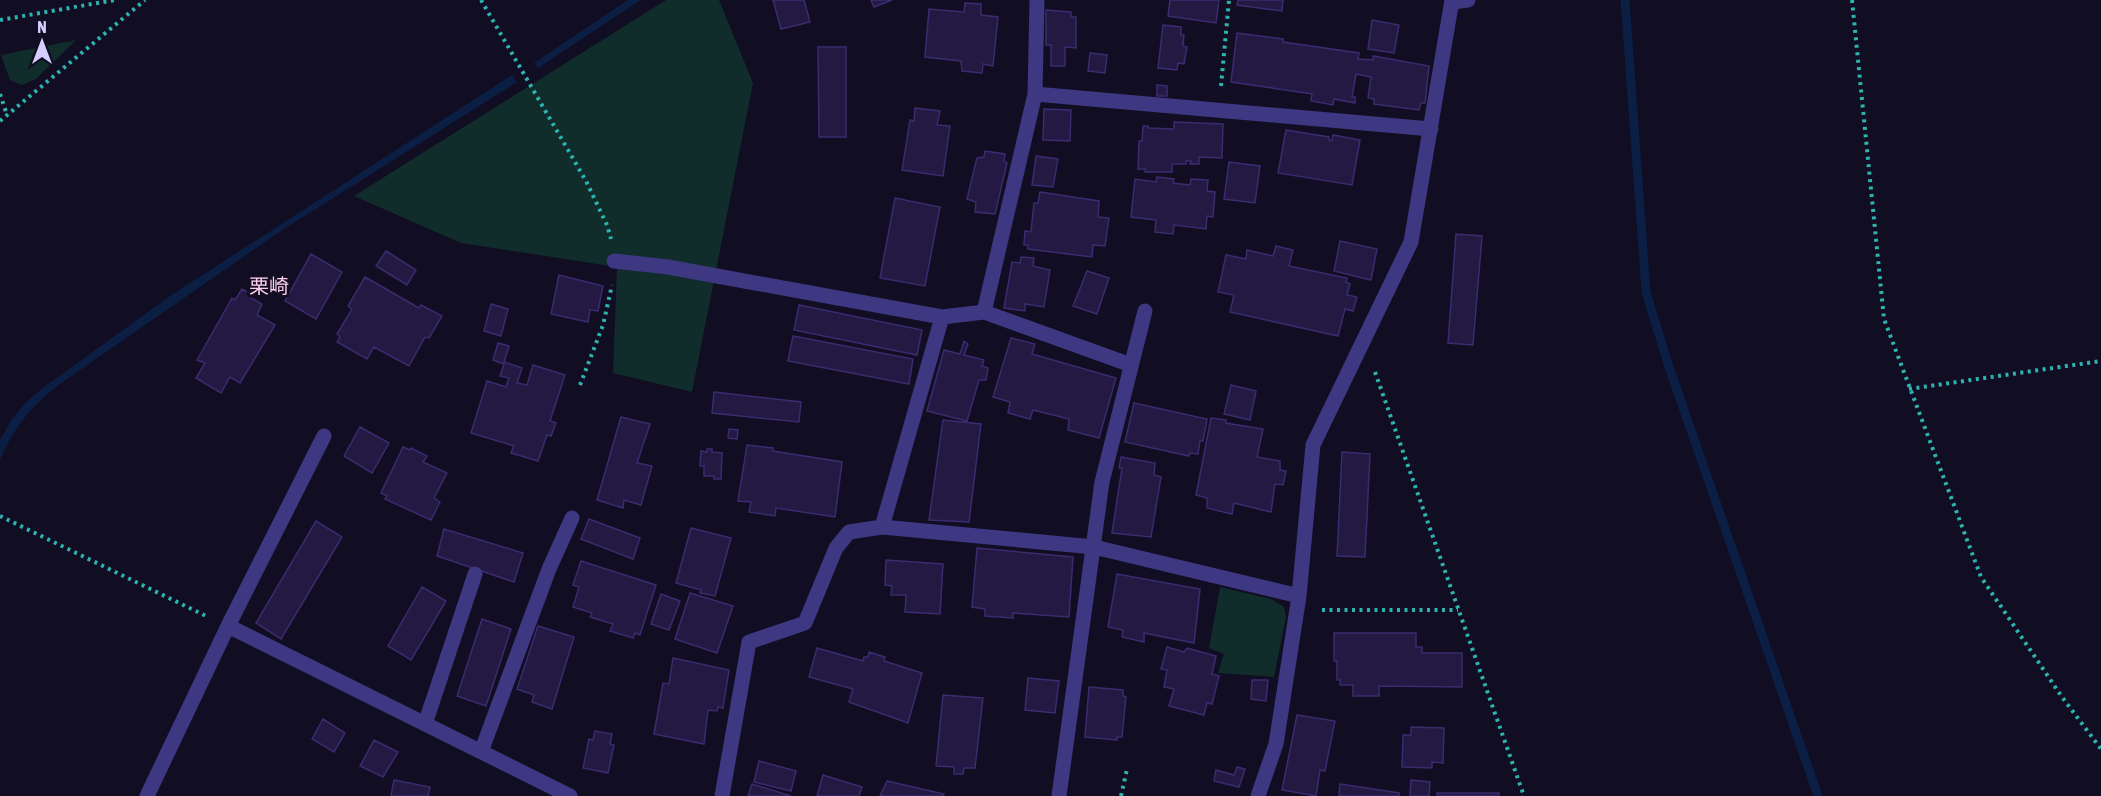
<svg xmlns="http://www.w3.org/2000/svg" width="2101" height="796" font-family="'Asap Condensed','Noto Sans JP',sans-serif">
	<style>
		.green { fill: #102c2b }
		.water { fill: #0b1e43 }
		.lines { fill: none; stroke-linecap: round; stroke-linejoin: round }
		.stream { stroke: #0b1e43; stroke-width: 9 }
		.building { fill: #231943; stroke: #3b2b6f; stroke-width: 1.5 }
		.path { stroke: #2db3b0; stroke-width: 4; stroke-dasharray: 3 4.5; stroke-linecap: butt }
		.minor { stroke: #3d3881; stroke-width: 15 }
		.labels { text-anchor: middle; stroke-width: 6; stroke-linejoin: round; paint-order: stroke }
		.neighbourhood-label { font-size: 20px; fill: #ffd0ec; stroke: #110d22 }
	</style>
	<rect width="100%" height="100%" fill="#110d22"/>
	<!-- green -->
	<path class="green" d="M666,0H719L753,83L692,392L613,373L617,267L461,243L354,196Z
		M76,40L36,79L22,85L10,80L1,55Z
		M1220,587L1271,599L1284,607L1286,617L1274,677L1218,673L1224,654L1209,648Z"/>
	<!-- water -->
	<path class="water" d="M628,0H641L538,68L534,63Z
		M512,75L517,82L281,231L57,386C29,409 15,426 0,460V440L11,420L24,404L44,387L170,296Z"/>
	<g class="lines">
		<!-- stream -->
		<path class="stream" d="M1625,0L1646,292L1668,364L1818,796"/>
	</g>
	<!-- building -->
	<path class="building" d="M773,0H804L810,22L781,29Z
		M871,0H892L874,7Z
		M1170,0H1219L1216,23L1168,16Z
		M1238,0H1283L1282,11L1237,5Z
		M965,3L981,4V15L998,17L993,66L983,64L982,73L962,71L961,61L925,57L929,9L964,12Z
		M1046,10L1071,12V17H1076V48L1065,47V66H1051V45H1046Z
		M1372,20L1399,25L1394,53L1368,49Z
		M1163,25L1181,27V35H1184L1183,46L1187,47L1184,64L1178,63L1177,70L1158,68Z
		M1237,33L1283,39V42L1359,53L1358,59L1373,60V56L1429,66L1425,103H1421L1419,110L1374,104V99L1368,98L1371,77L1356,74L1352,97H1355V103L1334,99L1333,105L1311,101L1312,94L1231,82Z
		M818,47H846V137H819Z
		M1090,53L1107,55L1105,73L1088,71Z
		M1157,85L1167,86V96H1157Z
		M915,108L940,111L937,125L950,126L943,176L902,170L910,120L914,121Z
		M1044,109L1071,110L1070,141L1043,140Z
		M1174,122L1223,124L1222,158L1199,157V164H1190L1191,161H1186V164H1172V172H1145V169H1138L1139,141H1142L1143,126H1148V128L1174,129Z
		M1286,130L1329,137V140L1332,141L1333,135L1360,140L1352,185L1278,173Z
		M985,151L1005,154L1004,161L1007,163L995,214L975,212L976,202L967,199L977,158L984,157Z
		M1036,156L1058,159L1053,187L1032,185Z
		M1229,162L1260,166L1255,203L1224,199Z
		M1157,177L1174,179L1173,183L1190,185L1191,179L1208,180L1207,191L1215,192L1213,217L1207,216L1206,229L1174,225L1173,234L1155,232L1156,220L1131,217L1135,179L1156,182Z
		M1040,192L1099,201L1098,217L1109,218L1105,246L1093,245L1092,257L1028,249V245H1024L1025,231L1031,232L1034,203H1038Z
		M895,198L940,207L925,286L880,278Z
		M1456,234L1482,236L1473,345L1448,343Z
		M1340,241L1377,249L1371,280L1334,271Z
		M1276,246L1293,250L1289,266L1347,278L1346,282L1350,284L1347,295L1357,297L1353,311L1345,309L1338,336L1230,312L1234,295L1218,292L1226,255L1246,259L1247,250L1273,256Z
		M386,251L416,270L407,285L376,266Z
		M311,254L342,272L316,319L285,301Z
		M1021,257L1034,258L1033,266L1050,270L1044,307L1025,304V311L1004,308L1012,262L1020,263Z
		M1087,271L1109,278L1097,314L1073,306Z
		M559,275L603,286L598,311L590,310L588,322L551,314Z
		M365,277L419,308L421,305L442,316L429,338L425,337L409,366L374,347L367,359L337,342L340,337L337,334L352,309L348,306Z
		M242,289L252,295L251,298L262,304L257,315L275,325L240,383L230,377L221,393L196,378L205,363L197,360L232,298L235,300Z
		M491,304L508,309L501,336L484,331Z
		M799,305L922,330L917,355L794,330Z
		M793,336L913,359L909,384L788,361Z
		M1011,338L1035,344L1032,354L1116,378L1099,438L1068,430L1069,419L1033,410L1030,419L1008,413L1010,402L993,397Z
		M964,341L968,344L964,355L984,360L982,366L988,368L986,380H979L967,421L927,411L944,350L960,354Z
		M498,343L509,346L504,362L522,368L517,383L527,385L533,365L565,375L550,421L556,423L551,436L547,435L538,461L511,453L514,446L471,433L487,381L506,387L509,378L500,376L504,364L493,360Z
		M1231,385L1256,391L1250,420L1224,414Z
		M714,392L801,402L799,422L712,413Z
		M1134,403L1207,419L1203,441H1200L1198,454L1190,453L1189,456L1125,442Z
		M621,417L650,424L637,463L652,466L641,505L624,500L623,508L597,500Z
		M1211,418L1226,420V423L1263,429L1257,457L1280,461V470L1286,471L1283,485L1275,484L1271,512L1234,503L1232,514L1207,508V498L1196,495Z
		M943,420L981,424L969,522L929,520Z
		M360,427L389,443L372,473L344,456Z
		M729,429L738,430L737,439L728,438Z
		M747,445L773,448V451L842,462L835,517L776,508L775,516L749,512L751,502L738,501Z
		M403,447L410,450L411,448L427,456L423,462L447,473L434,498L440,502L431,520L385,499L387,496L381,493Z
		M707,449H712V452L722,453L721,479H714V476H704V466H700L701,451L707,452Z
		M1342,452L1370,454L1365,557L1337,556Z
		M1121,457L1155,463L1154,475L1161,477L1151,537L1112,533L1122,468H1119Z
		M589,519L640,538L633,559L581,539Z
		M316,521L342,537L281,639L256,623Z
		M691,528L731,538L715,596L700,593L701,590L676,583Z
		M444,529L523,553L514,582L437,556Z
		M977,548L1073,557L1069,617L1013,613V618L985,616V609L972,607Z
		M886,560L943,564L940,614L905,612L906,595H891L892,586L885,585Z
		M581,561L656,585L640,635L635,633L633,638L610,631L613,624L590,617L592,613L573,607L579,587L573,585Z
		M1117,574L1200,589L1194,643L1144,633V642L1122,637L1123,630L1108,627Z
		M422,587L446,601L411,660L388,646Z
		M690,593L733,606L717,653L675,639Z
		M661,594L680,601L669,630L651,624Z
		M482,619L511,629L486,706L457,696Z
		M538,626L574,637L552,709L532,702L534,695L517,689Z
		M1334,633H1416V647H1422V653H1462V687L1379,686V696H1353V685H1340V680H1337V661H1334Z
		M1167,647L1184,652L1187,648L1216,656L1212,674L1219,676L1212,704L1207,703L1204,715L1169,706L1174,689L1164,687L1167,670L1161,669Z
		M817,648L863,661L864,657H868L869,652L885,657L884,661L922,673L908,723L849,702L853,689L809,677Z
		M673,658L729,670L723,708L718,707L717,711L708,710L704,744L654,734L663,683L669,684Z
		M1028,678L1059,681L1055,713L1025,710Z
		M1252,680H1268L1266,701L1251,699Z
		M1089,687L1123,690V696L1126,697L1122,737H1117V740L1085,737Z
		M943,695L983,698L975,768H964L963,774H954V767L936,766Z
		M1297,715L1335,721L1325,771L1320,770L1316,796L1282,790Z
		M323,719L345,733L334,752L312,739Z
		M1411,727L1444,728L1443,763L1432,762V768L1402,767L1403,735H1411Z
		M595,731L612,734L610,744L614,745L608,773L583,768L589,739L593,740Z
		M374,740L398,752L383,777L360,766Z
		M759,761L796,771L791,791L754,782Z
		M1237,767L1245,769L1239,787L1214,781L1216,770L1234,775Z
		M823,775L862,787L859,796H817Z
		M394,780L430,787L428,796H391Z
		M1411,780L1430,782L1429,796H1410Z
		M887,781L944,794L943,796H880Z
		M752,784L791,796H748Z
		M1340,784L1399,793V796H1339Z
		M1437,793H1499V796H1437Z"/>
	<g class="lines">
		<!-- path -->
		<path class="path" d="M481,0L586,181L607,225L611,239
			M1852,0L1884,319L1981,577L2062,697L2101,749
			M0,20L115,0
			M1221,86L1229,0
			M0,94L7,115
			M0,121L145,0
			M1375,372L1524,796
			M580,385L603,325L612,285
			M1909,389L2101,361
			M0,516L206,616
			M1322,610H1458
			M1121,796L1127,769"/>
		<!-- minor -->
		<path class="minor" d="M1453,2L1468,0
			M1035,94L1431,129
			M614,261L668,267L942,317
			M984,312L1131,365
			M882,527L942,317L984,312L1035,94L1037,0
			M228,626L570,796
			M425,724L475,574
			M481,752L549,569L572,518
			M147,796L228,626L324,436
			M722,796L749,642L805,623L836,548L849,532L882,527L1094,547L1299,596
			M1059,796L1102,482L1145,311
			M1258,796L1276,744L1299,596L1313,445L1411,242L1452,0"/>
	</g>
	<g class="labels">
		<!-- neighbourhood labels -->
		<g class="neighbourhood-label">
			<text x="269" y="293">栗崎</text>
		</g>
	</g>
	<!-- north arrow -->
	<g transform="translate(42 42)" stroke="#110d22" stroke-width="4.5" paint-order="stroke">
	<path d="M0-4.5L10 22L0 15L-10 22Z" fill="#d5ceff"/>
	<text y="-9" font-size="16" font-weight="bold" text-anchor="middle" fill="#d5ceff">N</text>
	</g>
</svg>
